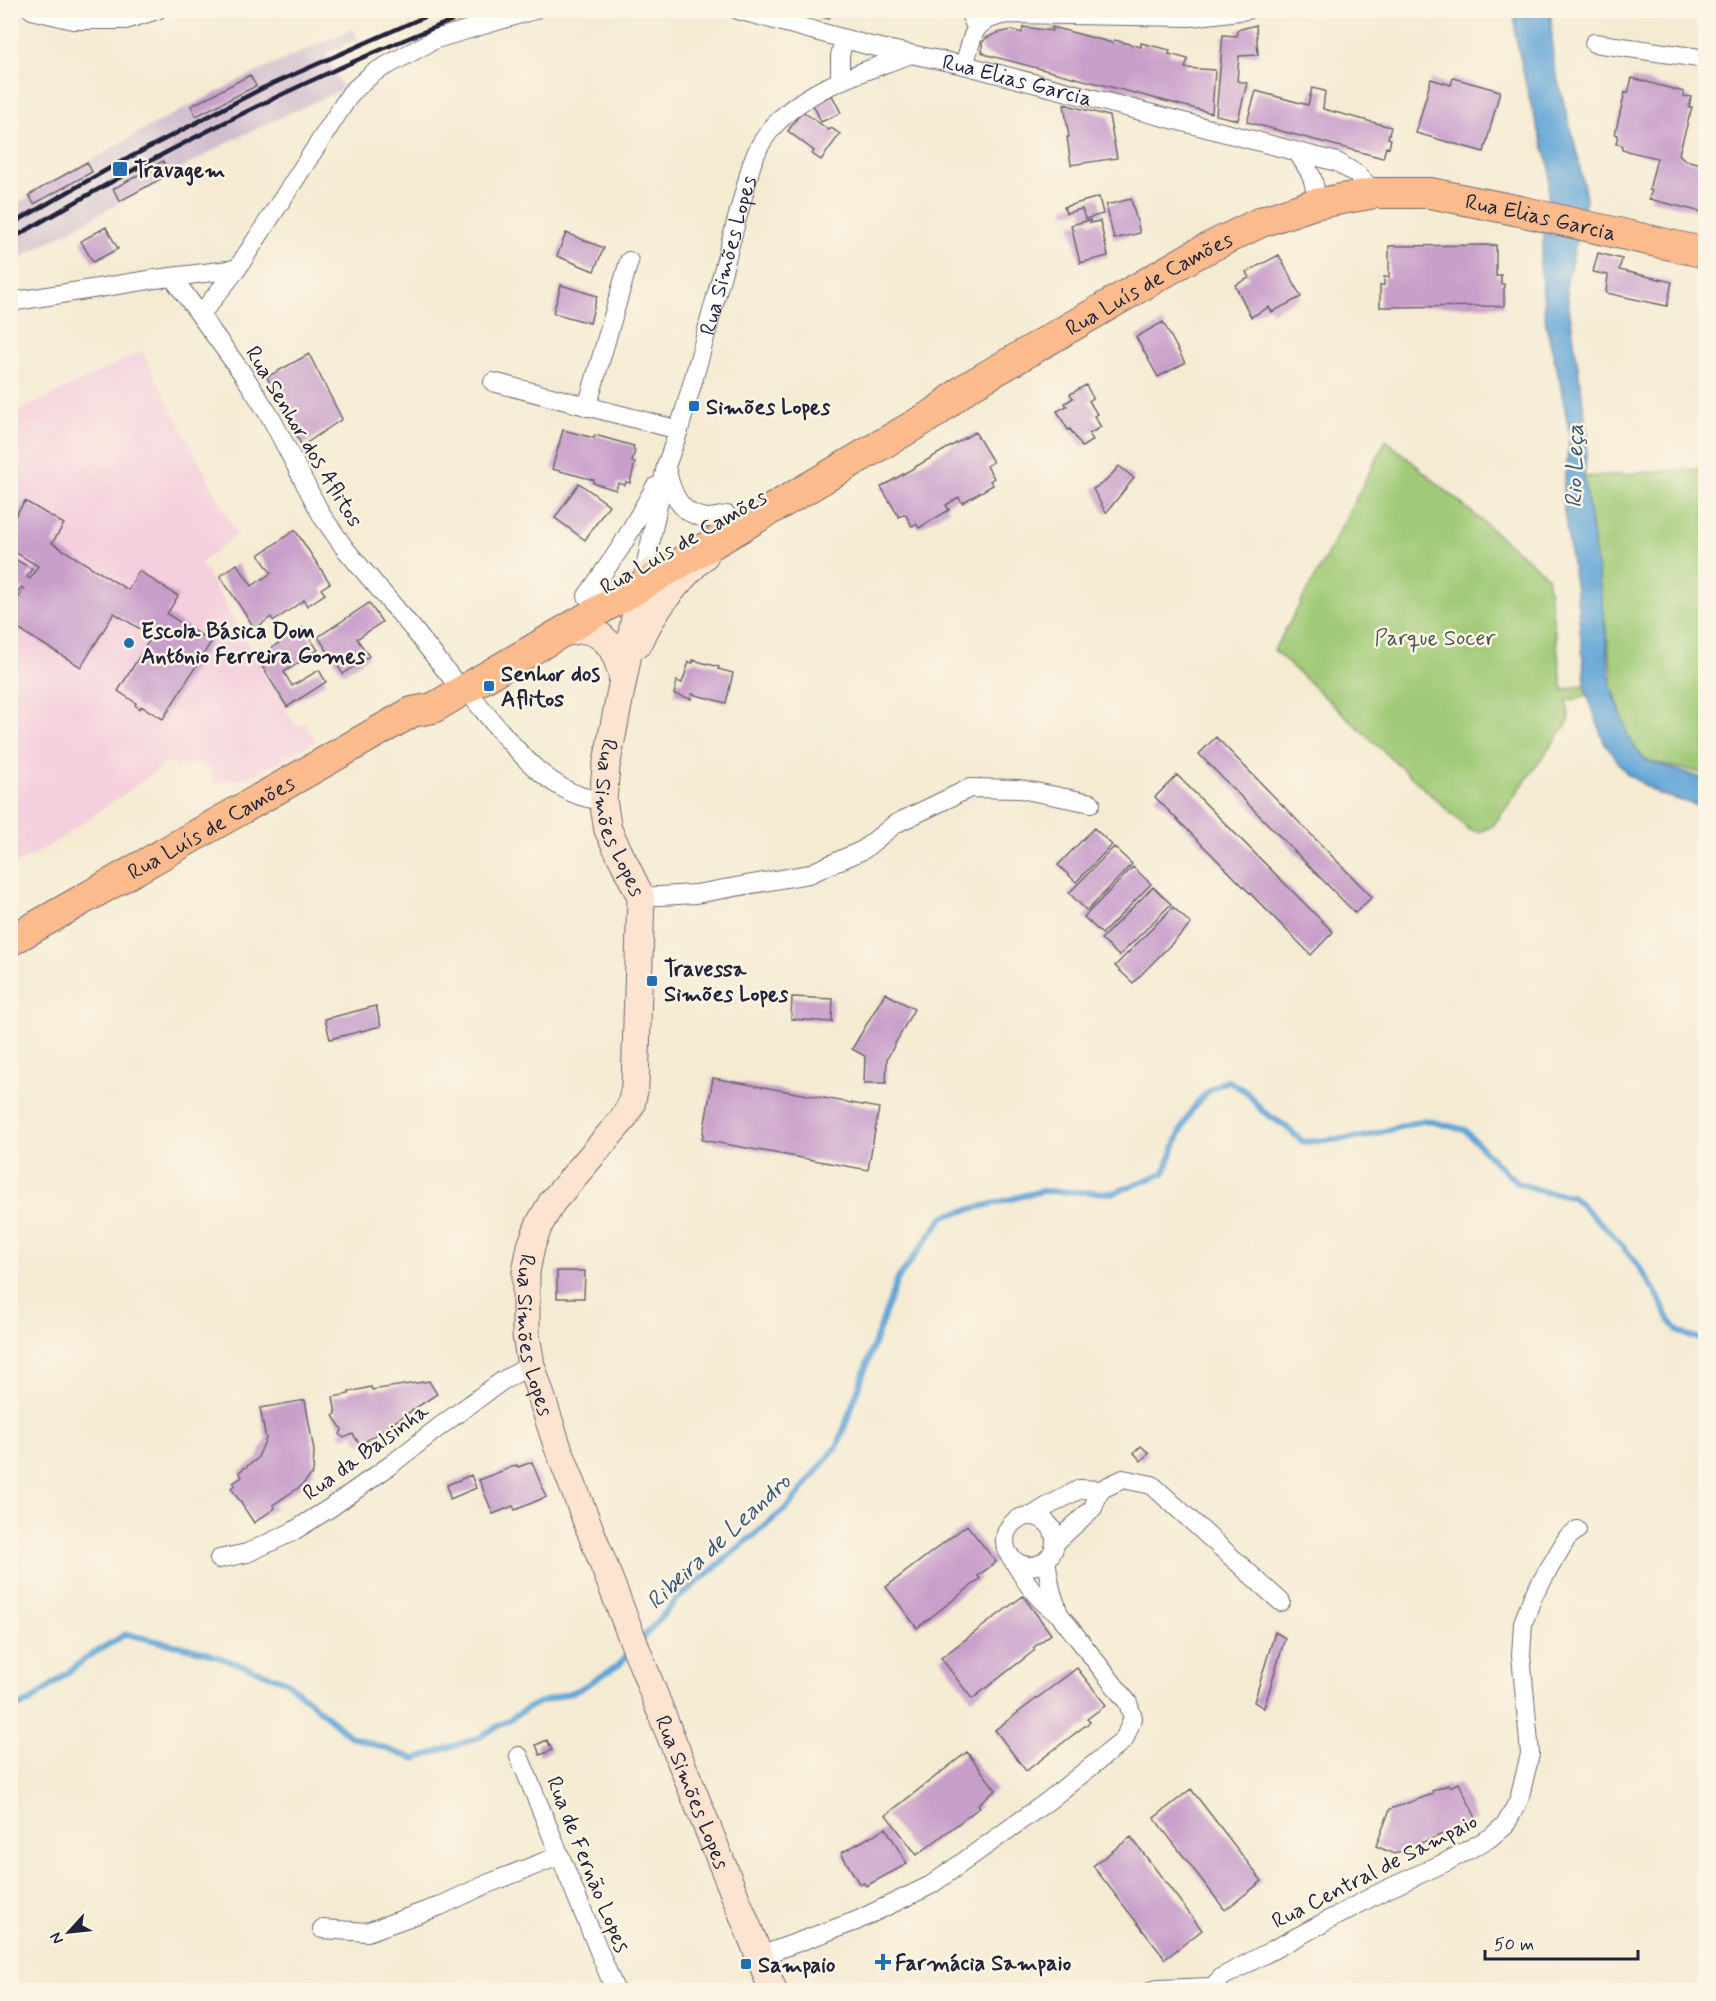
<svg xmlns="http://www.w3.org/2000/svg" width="1716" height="2001" font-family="Mynerve,sans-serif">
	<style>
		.built { fill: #f4cfdd }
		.industrial { fill: #d0bdcd }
		.green { fill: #a0ca77; stroke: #617659; stroke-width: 1.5 }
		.water { fill: #62a6d7; stroke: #426489; stroke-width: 1.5 }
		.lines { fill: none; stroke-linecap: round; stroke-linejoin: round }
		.stream { stroke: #62a6d7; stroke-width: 6 }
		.building { fill: #c89eca }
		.street-casing { stroke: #6c6870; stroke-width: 20 }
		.secondary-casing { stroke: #6c6870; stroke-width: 29 }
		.primary-casing { stroke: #6c6870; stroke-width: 32 }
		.street { stroke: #fff; stroke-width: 18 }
		.secondary { stroke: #fde4d1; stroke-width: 27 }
		.primary { stroke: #fbbb8c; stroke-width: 30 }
		.rail { stroke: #22223b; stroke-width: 4.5 }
		.poi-dot { fill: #1f6fb2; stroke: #fcf5e5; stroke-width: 2 }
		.labels { text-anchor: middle; stroke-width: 5; stroke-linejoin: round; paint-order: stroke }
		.street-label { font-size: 22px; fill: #22223b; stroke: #fcf5e5 }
		.poi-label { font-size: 22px; font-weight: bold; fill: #22223b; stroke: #fcf5e5; text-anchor: start }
		.park-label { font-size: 22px; fill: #48544d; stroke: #fcf5e5 }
		.water-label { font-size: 24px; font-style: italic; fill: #3c5779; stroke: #fcf5e5 }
	</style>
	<rect width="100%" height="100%" fill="#fcf5e5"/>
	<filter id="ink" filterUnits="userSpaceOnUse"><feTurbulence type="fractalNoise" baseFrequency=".0167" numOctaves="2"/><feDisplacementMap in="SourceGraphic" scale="12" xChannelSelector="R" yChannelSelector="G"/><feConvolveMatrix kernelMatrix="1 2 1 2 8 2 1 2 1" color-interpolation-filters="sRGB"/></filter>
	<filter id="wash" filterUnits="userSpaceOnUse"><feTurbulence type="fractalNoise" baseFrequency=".008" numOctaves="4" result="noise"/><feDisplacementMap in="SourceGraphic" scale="24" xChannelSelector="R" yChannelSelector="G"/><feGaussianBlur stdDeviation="1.35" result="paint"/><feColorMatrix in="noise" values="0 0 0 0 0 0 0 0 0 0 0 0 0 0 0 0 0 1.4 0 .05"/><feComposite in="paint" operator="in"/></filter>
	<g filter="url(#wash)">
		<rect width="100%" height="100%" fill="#f5ebd3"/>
		<!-- built -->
		<path class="built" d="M142,351L237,534L201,563L296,727L305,723L316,741L245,779L223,780L215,786L209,768L193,763L177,767L168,763L57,841L11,868V415Z"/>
		<!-- industrial -->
		<path class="industrial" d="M353,29L358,39L326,54L343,89L236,138L11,263V207L145,129L250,75Z"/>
		<!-- green -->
		<path class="green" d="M1386,440L1547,576L1563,690L1613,678L1584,477L1705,468V774L1645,760L1629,739L1614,691L1566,701L1570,719L1493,826L1480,832L1469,830L1274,650L1318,572Z"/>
		<!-- water -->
		<path class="water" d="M1515,11H1553L1551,17L1553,62L1578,157L1586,199L1566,286L1588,436L1584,477L1603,608L1611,686L1629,739L1645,760L1705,779V808L1659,794L1627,774L1604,742L1586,691L1577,597L1562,498L1570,436L1560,382L1546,325L1540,263L1547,218L1550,168L1529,98L1515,34Z"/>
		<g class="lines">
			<!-- stream -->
			<path class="stream" d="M640,1641L677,1599L789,1506L838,1445L897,1280L944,1216L1042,1191L1113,1193L1164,1173C1178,1140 1190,1092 1228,1081L1247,1092L1262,1111L1285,1126L1303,1142L1363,1137L1425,1120L1465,1130L1495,1162L1518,1183L1546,1192L1572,1196L1612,1234L1635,1261L1655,1291L1670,1321L1679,1332L1706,1341
				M10,1710L31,1701L89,1656L126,1634L201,1651L286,1681L350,1736L415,1759L480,1737L535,1704L578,1690L619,1665L629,1653"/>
		</g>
		<g id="blocks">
			<!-- building -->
			<path class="building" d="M805,10H831L829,19L805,12Z
				M1256,25L1258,55L1239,56L1237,81L1247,83L1238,120L1216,115L1223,35L1237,36V30Z
				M1023,27L1052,31V27L1113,43L1114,40L1141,47V43L1170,50L1169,54L1188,59L1185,68L1215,70L1212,113L987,55L982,52V43L986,38L997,33L1012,30L1022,33Z
				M250,75L256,86L196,116L191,106Z
				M1453,78L1500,91L1484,152L1416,133L1431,79L1451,85Z
				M1632,78L1684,92V96L1691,97L1689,107H1692L1679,154L1685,160L1706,165V213L1649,199L1652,190H1649L1657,158L1622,150V145L1616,144L1618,135L1615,134L1625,92L1628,93Z
				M1312,88L1325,91L1323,109L1391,127L1388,138L1391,139L1389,148L1386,147L1383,158L1247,122L1256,91L1308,105Z
				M832,95L841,113L821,122L813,104Z
				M1064,104L1109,116L1117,158L1071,165L1067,137H1069Z
				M802,111L829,130L831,128L840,134L821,160L812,154L814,151L788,131Z
				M163,161L170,174L120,201L113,189Z
				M87,162L92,172L34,204L29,195Z
				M1099,197L1103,214L1085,219L1082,209L1066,213L1064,207Z
				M1131,199L1140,233L1114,239L1106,205Z
				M1090,220V223L1100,221L1108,256L1080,263L1071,225Z
				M106,227L118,249L93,262L81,241Z
				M566,233L604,248L594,271L557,256Z
				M1496,245V276L1501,275V284H1504V306L1380,307V285H1384V277H1389V246Z
				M1598,253L1622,259L1619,270L1672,282L1667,306L1606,293L1608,275L1593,272Z
				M1279,255L1301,297L1272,312L1269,307L1251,317L1235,285L1249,278L1246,272Z
				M561,285L597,296L590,323L553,313Z
				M1163,322L1185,363L1158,377L1136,337Z
				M309,354L342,419L302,446L267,377Z
				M1086,385L1093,398L1089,401L1097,414L1094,416L1101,427L1089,434L1093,440L1082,447L1070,429L1068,430L1057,411L1067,406L1065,403L1073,398L1070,394Z
				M563,430L594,438L595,435L634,446L633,450H635L632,462L635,463L630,483L626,482L625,485L618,483L616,490L593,483L594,480L552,469Z
				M975,432L993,462L987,466L994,478L990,481L993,485L962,503L959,497L946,505L949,510L919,528L916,524L912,526L905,514L899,517L881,487Z
				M1119,466L1134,478L1106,513L1093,489L1106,481Z
				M579,483L609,505L585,540L555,518Z
				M25,501L64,524L52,543L128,590L139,571L178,596L167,614L211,642L163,719L141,706L140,709L135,705L136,703L118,691L152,636L114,613L81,667L10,624V611L24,589L21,587L10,604V556L32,569L27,577L30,579L38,566L10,549V517L13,519Z
				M295,530L330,583L321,589L325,594L307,606L304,600L274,621L271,617L255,629L220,576L237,564L252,586L271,573L259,555Z
				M369,603L382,622L357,639L369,656L343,674L318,637Z
				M302,627L318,650L284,672L292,686L319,670L326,682L287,707L257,658Z
				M693,660L719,667L718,669L733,673L726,703L692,694L691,699L674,694L677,681L682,683L689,662L693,663Z
				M1216,737L1372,897L1355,913L1199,754Z
				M1177,775L1333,932L1311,955L1155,797Z
				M1094,828L1112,845L1076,882L1058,865Z
				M1114,847L1132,864L1087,911L1069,893Z
				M1133,867L1151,884L1102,934L1084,917Z
				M1153,887L1171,904L1119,956L1101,939Z
				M1173,907L1191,924L1133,983L1115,966Z
				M885,993L914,1009L887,1059L886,1083H864L865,1056L852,1049Z
				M792,997L833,999L832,1022L791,1019Z
				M376,1006L381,1026L330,1039L325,1019Z
				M713,1078L879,1108L868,1170L702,1140Z
				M557,1271H585L584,1298H557Z
				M429,1381L437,1394L360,1445L353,1434L344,1438L340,1435L342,1429L333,1416L336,1414L333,1397L349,1394V1392L371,1387L372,1390Z
				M305,1400L314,1451L313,1473L301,1486L273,1505L275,1508L254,1523L231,1488L235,1485L233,1483L242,1477L239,1472L257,1459L266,1439L260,1408Z
				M1141,1446L1149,1453L1141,1461L1134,1453Z
				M532,1462L546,1497L515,1510L513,1506L493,1514L479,1480L517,1465L518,1467Z
				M471,1475L476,1488L450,1499L447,1485Z
				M967,1525L996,1562L978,1576L980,1579L917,1628L886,1587Z
				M1023,1596L1051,1634L1033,1648L1035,1650L972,1699L941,1658Z
				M1275,1632L1285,1638L1264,1708L1254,1702Z
				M1077,1668L1106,1705L1087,1719L1090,1722L1026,1771L995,1730Z
				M547,1740L552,1750L540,1755L536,1745Z
				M967,1752L996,1790L978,1804L980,1807L917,1855L886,1815Z
				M1459,1783L1477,1820L1464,1825L1466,1829L1456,1832L1455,1829L1416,1845L1417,1849L1408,1852L1407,1849L1394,1854L1376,1846L1390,1809L1433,1794L1432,1791L1448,1785L1449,1787Z
				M1191,1789L1262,1881L1225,1910L1154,1818Z
				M886,1828L907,1864L866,1886L864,1883L860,1885L841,1853Z
				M1131,1837L1202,1930L1165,1959L1093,1866Z"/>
		</g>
	</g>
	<g filter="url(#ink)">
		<use href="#blocks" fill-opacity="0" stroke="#6c6870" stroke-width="1.5"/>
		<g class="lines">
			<defs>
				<g id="street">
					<path d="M32,10L73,20H126L157,10"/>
					<path id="s1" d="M738,10L871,46L964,65L1337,162L1358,175L1375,193"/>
					<path d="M968,10L976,27"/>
					<path d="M1594,43L1706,59"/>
					<path d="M964,65C975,32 970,21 1008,14L1190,17L1247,10"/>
					<path d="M840,80V56L844,39"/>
					<path d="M1297,152C1308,168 1319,184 1314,204"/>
					<path d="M173,278L245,377L271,418L322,516L346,550L414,630L462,691"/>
					<path d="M10,302L155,279L237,269"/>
					<path d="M200,315L237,269L351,93L373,73L436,39L534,10"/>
					<path d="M493,382L679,430"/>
					<path d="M587,407L629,261"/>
					<path d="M667,471C672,494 681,516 708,518C714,518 721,516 727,515"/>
					<path id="s2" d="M642,583L666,466L679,430L700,356L752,163C755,156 758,148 762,142C793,91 856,75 908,55"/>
					<path d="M587,596L621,547L655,487"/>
					<path d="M474,699C505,737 550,799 603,800"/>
					<path d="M641,897L696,894L809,874L863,850L895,824L970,788L1020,789L1091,803"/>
					<path d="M1032,1516L1048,1506L1080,1489L1100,1490L1123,1479L1152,1485L1281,1602"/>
					<circle cx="1030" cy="1541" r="25"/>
					<path d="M1055,1543L1093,1508L1100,1490"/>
					<path d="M1011,1557C1024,1579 1037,1601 1059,1614"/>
					<path d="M219,1559L247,1553L292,1532L330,1508L392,1464L439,1427L502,1381L531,1365"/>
					<path d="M519,1756L615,1990"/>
					<path d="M322,1929L367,1932L440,1906L487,1884L559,1856"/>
					<path d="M760,1956L856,1921L931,1885L1048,1801L1124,1740L1133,1718L1128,1703L1059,1614L1051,1590L1046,1560"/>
					<path d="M1153,1990L1160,1989L1211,1987"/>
					<path d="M1209,1990L1222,1977L1381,1892L1446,1862L1490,1838L1506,1824L1519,1800L1530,1754L1521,1655L1523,1623L1533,1596L1567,1538L1577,1530"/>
				</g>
				<g id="secondary">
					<path id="s3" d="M651,572L641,587L606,767L603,800L608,830L641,897L635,1086L631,1105L623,1119L552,1202L539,1225L531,1246L526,1272V1335L531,1365L557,1445L664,1720L773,1990"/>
					<path d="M562,633C569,632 579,629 585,630C610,634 618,658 623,679"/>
					<path d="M639,643C653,609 678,580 705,555"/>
				</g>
				<g id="primary">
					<path id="s4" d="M10,941L412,712L433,708L935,413L966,388L1198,253L1261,222L1314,204L1375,193H1430L1520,211L1706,253"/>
				</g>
			</defs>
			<!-- street casing -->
			<use href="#street" class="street-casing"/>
			<!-- secondary casing -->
			<use href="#secondary" class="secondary-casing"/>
			<!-- primary casing -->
			<use href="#primary" class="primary-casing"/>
			<!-- street -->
			<use href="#street" class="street"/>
			<!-- secondary -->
			<use href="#secondary" class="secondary"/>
			<!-- primary -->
			<use href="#primary" class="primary"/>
			<!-- rail -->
			<path class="rail" d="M10,225L117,164L263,88L440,10
				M10,240C160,151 316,72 479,10"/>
		</g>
	</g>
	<!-- markers -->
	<g class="poi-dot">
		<rect x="112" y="161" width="16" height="16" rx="3"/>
		<rect x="688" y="400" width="12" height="12" rx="3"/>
		<circle cx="129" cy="643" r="6"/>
		<rect x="483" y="680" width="12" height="12" rx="3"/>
		<rect x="646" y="975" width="12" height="12" rx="3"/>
		<path d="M880 1953h6v6h6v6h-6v6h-6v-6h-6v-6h6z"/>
		<rect x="740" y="1958" width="12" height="12" rx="3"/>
	</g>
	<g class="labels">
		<!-- street labels -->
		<g class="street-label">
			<text dy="8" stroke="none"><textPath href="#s1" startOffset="288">Rua Elias Garcia</textPath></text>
			<text dy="8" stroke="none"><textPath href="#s4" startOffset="1731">Rua Elias Garcia</textPath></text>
			<text dy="8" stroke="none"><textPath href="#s2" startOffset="339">Rua Simões Lopes</textPath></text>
			<text dy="8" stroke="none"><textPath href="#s4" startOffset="1317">Rua Luís de Camões</textPath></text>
			<text transform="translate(305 436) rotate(59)" y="8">Rua Senhor dos Aflitos</text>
			<text transform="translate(683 541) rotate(-30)" y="8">Rua Luís de Camões</text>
			<text dy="8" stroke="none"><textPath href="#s3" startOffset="255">Rua Simões Lopes</textPath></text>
			<text dy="8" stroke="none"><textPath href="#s4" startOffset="231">Rua Luís de Camões</textPath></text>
			<text dy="8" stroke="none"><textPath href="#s3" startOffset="813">Rua Simões Lopes</textPath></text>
			<text transform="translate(365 1451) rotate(-36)" y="8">Rua da Balsinha</text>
			<text dy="8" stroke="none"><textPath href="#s3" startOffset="1299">Rua Simões Lopes</textPath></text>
			<text transform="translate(589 1864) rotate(68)" y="8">Rua de Fernão Lopes</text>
			<text transform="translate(1374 1870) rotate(-27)" y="8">Rua Central de Sampaio</text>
		</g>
		<!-- poi labels -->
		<g class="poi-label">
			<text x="134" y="177">Travagem</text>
			<text x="706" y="414">Simões Lopes</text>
			<text x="141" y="638">Escola Básica Dom<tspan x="141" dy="25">António Ferreira Gomes</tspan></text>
			<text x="501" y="681">Senhor dos<tspan x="501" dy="25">Aflitos</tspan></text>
			<text x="664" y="976">Travessa<tspan x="664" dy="25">Simões Lopes</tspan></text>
			<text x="895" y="1970">Farmácia Sampaio</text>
			<text x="758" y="1972">Sampaio</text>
		</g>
		<!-- park labels -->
		<g class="park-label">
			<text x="1435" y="645">Parque Socer</text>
		</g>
		<!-- water labels -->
		<g class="water-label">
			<text transform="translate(1574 466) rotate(-89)" y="8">Rio Leça</text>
			<text transform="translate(718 1541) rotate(-43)" y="8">Ribeira de Leandro</text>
		</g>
	</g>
	<!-- margin -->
	<rect width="1716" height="2001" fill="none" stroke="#fcf5e5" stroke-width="36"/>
	<!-- north arrow -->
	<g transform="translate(69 1932) rotate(243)" stroke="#fcf5e5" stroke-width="4.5" paint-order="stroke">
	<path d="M0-4.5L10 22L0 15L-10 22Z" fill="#22223b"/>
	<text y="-9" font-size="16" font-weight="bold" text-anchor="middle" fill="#22223b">N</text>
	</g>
	<!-- scale -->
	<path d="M1485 1950v9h153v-9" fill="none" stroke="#22223b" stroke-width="3"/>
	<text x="1494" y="1950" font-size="18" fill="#22223b" stroke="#fcf5e5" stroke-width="4.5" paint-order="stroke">50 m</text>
</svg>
